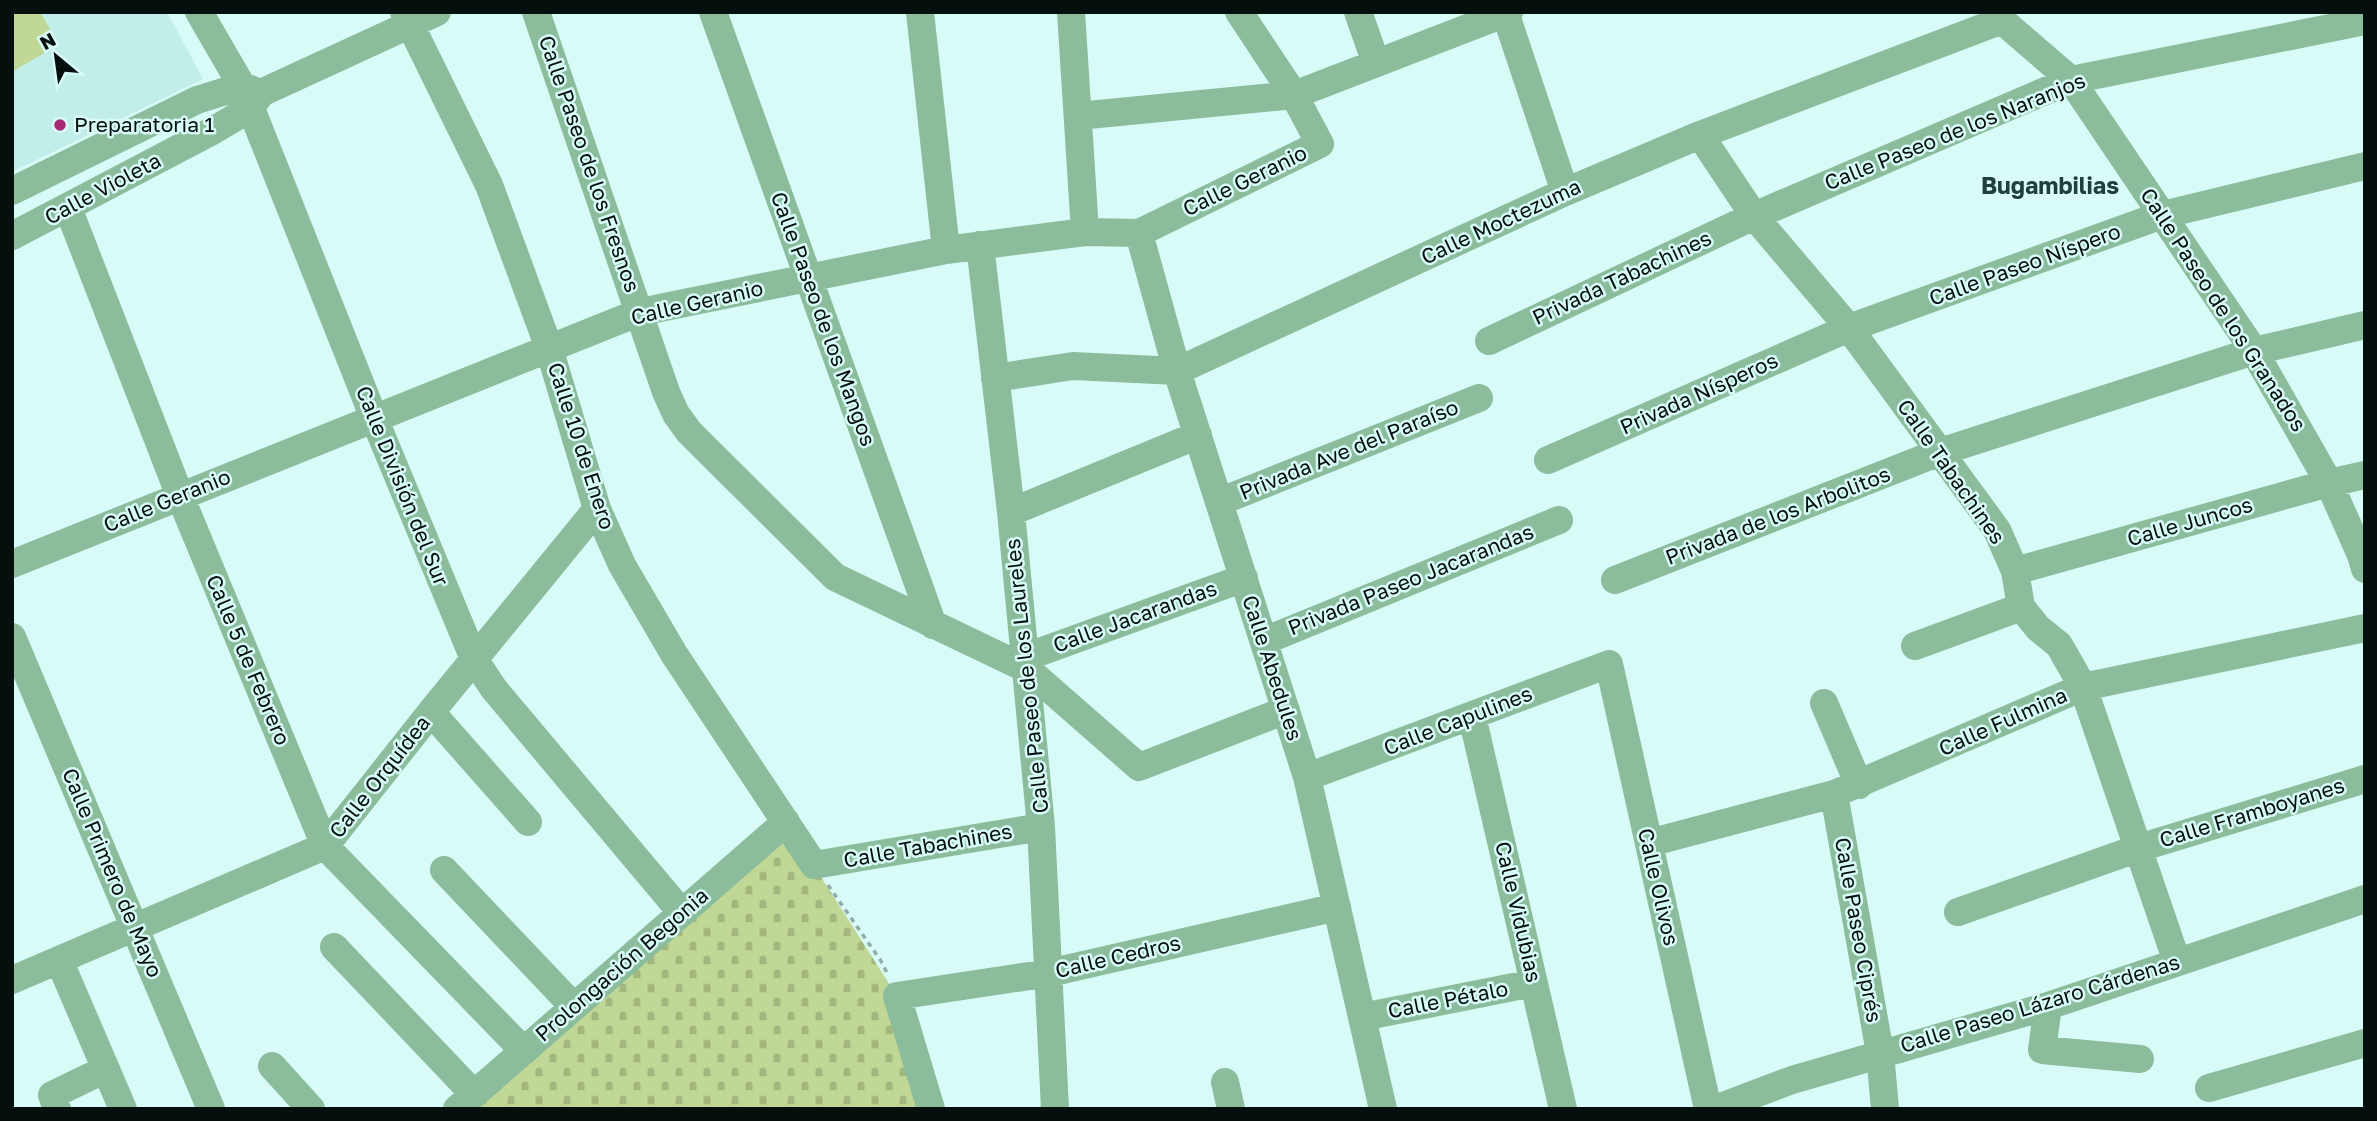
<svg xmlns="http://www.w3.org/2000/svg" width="2377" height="1121" font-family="'Golos Text',sans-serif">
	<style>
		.built { fill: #c2eeea }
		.green { fill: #c0d795 }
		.cemetery { fill: url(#cemetery-stones) }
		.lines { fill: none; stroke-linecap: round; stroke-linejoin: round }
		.path { stroke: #91aca9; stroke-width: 3.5; stroke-dasharray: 5 5; stroke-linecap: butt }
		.minor { stroke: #8bbc9c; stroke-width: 28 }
		.poi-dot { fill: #a92876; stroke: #d8fbf7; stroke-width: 2.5 }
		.labels { text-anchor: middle; stroke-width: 5; stroke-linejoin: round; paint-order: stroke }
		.poi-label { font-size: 21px; fill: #040f0e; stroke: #d8fbf7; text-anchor: start }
		.street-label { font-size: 21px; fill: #040f0e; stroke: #d8fbf7 }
		.neighbourhood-label { font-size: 23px; font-weight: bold; fill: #203f3c; stroke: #d8fbf7 }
	</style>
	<defs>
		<pattern id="cemetery-stones" width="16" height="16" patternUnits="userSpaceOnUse" patternTransform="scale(1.75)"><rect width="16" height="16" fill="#c0d795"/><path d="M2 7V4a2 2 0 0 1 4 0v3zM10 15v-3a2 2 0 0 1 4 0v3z" fill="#a3b77f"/></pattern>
	</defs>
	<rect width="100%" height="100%" fill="#d8fbf7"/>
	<!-- built -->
	<path class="built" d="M12,12H167L203,79L12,172Z"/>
	<!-- green -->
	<path class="green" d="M12,12H40L59,44L12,72Z"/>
	<!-- cemetery -->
	<path class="cemetery" d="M786,822L897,996L923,1109H457Z"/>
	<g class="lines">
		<!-- path -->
		<path class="path" d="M828,885L881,961L888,975"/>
		<!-- minor -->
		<path class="minor" d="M199,12L242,86L374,418L474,659L494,689L682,913
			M404,12L489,185L549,348L597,509L622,565L674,654L814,865L1041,827
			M536,12L666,392L676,414L689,432L835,577L1027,669L1139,767L1286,710
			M713,12L933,625
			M920,12L946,250
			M1071,12L1085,232
			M1358,12L1376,63
			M1505,12L1565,192
			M1992,12L2071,80L2254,351L2329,483L2361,555L2365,569
			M1078,116L1294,95L1509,12
			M1700,135L1754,216L1849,328L1997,530L2015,571L2021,607L2038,628L2059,645L2083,687L2177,962
			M12,191L197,100L242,86L258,92
			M68,208L180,496L325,846L524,1051
			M1139,233L1177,371L1307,777L1383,1109
			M12,236L214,130L251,108L261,93L437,12
			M980,245L1011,512L1041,827L1055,1109
			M1489,341L1754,216L2071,80L2365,21
			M995,378L1073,366L1177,371L1565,192L1700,135L2000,21
			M1548,460L1849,328L2162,215L2365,166
			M1219,502L1479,398
			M1011,512L1198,435
			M12,564L640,312L946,250L1085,232L1139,233L1320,144L1294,95L1239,12
			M2015,571L2329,483L2365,475
			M1615,580L1940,452L2254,351L2365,325
			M12,637L211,1109
			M1264,641L1559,520
			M1915,646L2021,607
			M1026,657L1244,578
			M1824,703L1859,785
			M431,712L528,822
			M1472,716L1563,1109
			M1307,777L1609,664L1708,1109
			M1834,794L1880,1053L1885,1109
			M1649,843L1834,794L2083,687L2365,628
			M444,870L574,1007
			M1958,912L2139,848L2365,779
			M334,947L474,1094
			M59,960L123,1109
			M12,980L325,846L431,712L597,509
			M2048,1006L2042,1050L2140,1059
			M1362,1017L1534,983
			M272,1066L311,1109
			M1225,1082L1231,1109
			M2209,1088L2365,1043
			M57,1109L52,1095L106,1069
			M457,1109L786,822
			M931,1109L897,996L1049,973L1337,907
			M1715,1109L1792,1080L2048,1006L2365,899"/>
	</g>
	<!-- markers -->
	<circle class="poi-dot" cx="60" cy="125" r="7"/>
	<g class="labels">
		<!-- poi labels -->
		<g class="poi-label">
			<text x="74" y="132">Preparatoria 1</text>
		</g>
		<!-- street labels -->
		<g class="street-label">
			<text transform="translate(1955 132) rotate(-22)" y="7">Calle Paseo de los Naranjos</text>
			<text transform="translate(589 164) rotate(71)" y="7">Calle Paseo de los Fresnos</text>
			<text transform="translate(1245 181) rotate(-26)" y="7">Calle Geranio</text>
			<text transform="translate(103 189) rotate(-28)" y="7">Calle Violeta</text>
			<text transform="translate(1501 222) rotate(-25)" y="7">Calle Moctezuma</text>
			<text transform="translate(2025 265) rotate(-20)" y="7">Calle Paseo Níspero</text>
			<text transform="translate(1622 278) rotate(-25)" y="7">Privada Tabachines</text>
			<text transform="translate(697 303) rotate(-13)" y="7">Calle Geranio</text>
			<text transform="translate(2223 310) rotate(57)" y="7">Calle Paseo de los Granados</text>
			<text transform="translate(823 319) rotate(70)" y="7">Calle Paseo de los Mangos</text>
			<text transform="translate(1699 394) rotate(-24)" y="7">Privada Nísperos</text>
			<text transform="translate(581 446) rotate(72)" y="7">Calle 10 de Enero</text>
			<text transform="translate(1349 450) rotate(-22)" y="7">Privada Ave del Paraíso</text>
			<text transform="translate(1951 472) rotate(55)" y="7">Calle Tabachines</text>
			<text transform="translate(402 486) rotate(68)" y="7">Calle División del Sur</text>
			<text transform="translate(167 501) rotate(-22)" y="7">Calle Geranio</text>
			<text transform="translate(1778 516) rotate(-21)" y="7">Privada de los Arbolitos</text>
			<text transform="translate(2190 522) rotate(-16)" y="7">Calle Juncos</text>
			<text transform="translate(1411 580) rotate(-22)" y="7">Privada Paseo Jacarandas</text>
			<text transform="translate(1135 617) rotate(-20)" y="7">Calle Jacarandas</text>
			<text transform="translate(248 660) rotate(67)" y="7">Calle 5 de Febrero</text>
			<text transform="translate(1272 668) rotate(72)" y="7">Calle Abedules</text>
			<text transform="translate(1027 676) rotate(-96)" y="7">Calle Paseo de los Laureles</text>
			<text transform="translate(1458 721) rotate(-21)" y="7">Calle Capulines</text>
			<text transform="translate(2003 722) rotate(-24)" y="7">Calle Fulmina</text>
			<text transform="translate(380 777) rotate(-52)" y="7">Calle Orquídea</text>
			<text transform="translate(2252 813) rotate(-17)" y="7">Calle Framboyanes</text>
			<text transform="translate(928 846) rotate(-10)" y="7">Calle Tabachines</text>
			<text transform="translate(112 873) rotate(67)" y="7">Calle Primero de Mayo</text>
			<text transform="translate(1658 887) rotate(77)" y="7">Calle Olivos</text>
			<text transform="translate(1518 912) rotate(77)" y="7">Calle Vidubias</text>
			<text transform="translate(1858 930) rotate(80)" y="7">Calle Paseo Ciprés</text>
			<text transform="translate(1118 957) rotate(-13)" y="7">Calle Cedros</text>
			<text transform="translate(622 965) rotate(-41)" y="7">Prolongación Begonia</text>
			<text transform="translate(1448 1000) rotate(-11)" y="7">Calle Pétalo</text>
			<text transform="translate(2040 1004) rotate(-17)" y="7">Calle Paseo Lázaro Cárdenas</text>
		</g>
		<!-- neighbourhood labels -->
		<g class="neighbourhood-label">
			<text x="2050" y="194">Bugambilias</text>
		</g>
	</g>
	<!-- border -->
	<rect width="2377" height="1121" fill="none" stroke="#040f0e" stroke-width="28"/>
	<!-- north arrow -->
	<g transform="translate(56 56) rotate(331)" stroke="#d8fbf7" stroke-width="5" paint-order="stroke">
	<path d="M0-5L12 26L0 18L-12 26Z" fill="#040f0e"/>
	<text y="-10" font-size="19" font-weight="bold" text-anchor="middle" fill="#040f0e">N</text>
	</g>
</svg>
